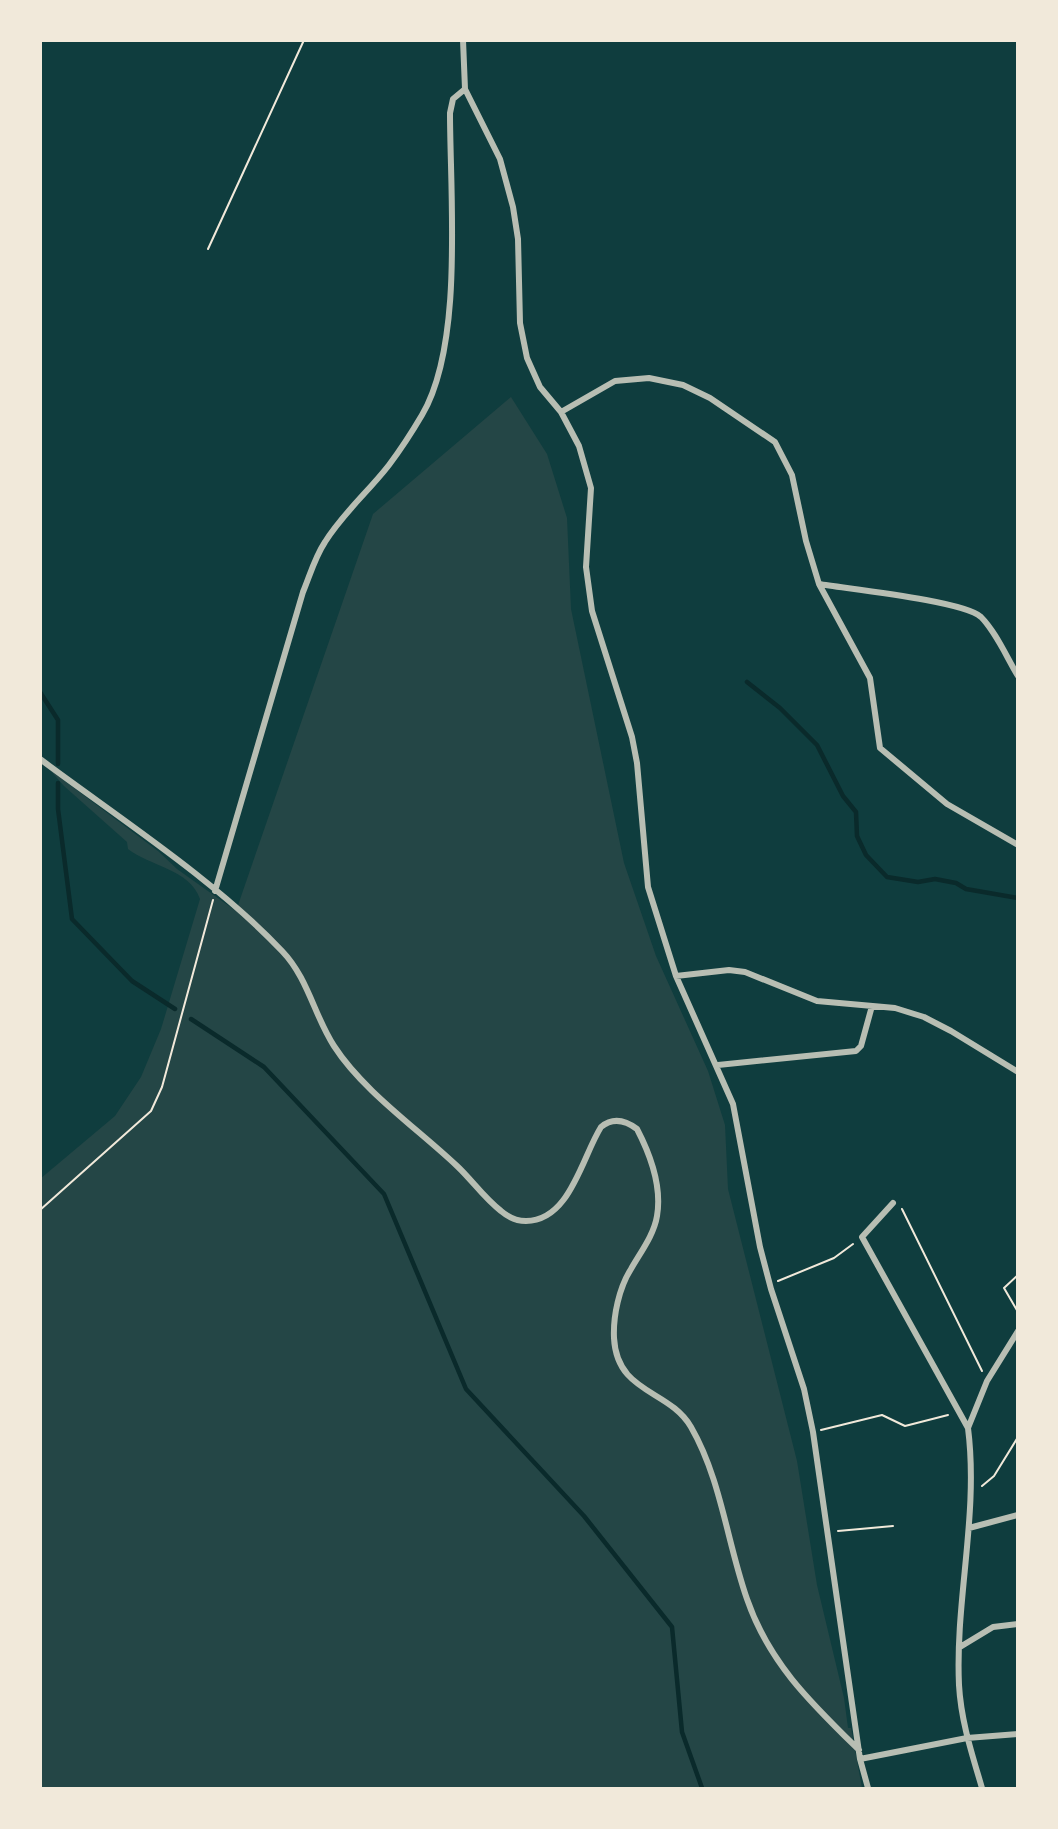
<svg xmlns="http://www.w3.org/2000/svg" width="1058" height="1829" viewBox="0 0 1058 1829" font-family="'Roboto Condensed',sans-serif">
	<rect width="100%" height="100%" fill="#0f3d3e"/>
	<!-- green -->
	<path fill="#244646" d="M511,397L547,454L567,518L571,609L624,863L656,956L708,1071L725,1125L728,1189L797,1461L817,1585L844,1698L848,1728H851L862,1788H41L40,1179L115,1116L141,1077L161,1029L200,899C190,869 149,866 128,849L127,842L64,786L50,770L158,851L177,869L236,911L373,514Z"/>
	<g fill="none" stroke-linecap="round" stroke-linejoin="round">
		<!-- stream -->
		<path stroke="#0a2a2b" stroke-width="4.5" d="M747,682L780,708L817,745L843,796L856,812L857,836L866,855L887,877L918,882L935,879L956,883L966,889L1018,898
			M40,692L58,720V764
			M58,783V809L72,919L132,981L175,1009
			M191,1019L264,1067L384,1194L466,1389L584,1516L672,1627L682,1732L702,1788"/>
		<!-- path -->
		<path stroke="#f1e9da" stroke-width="2" d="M208,249L304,40
			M902,1209L982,1371
			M40,1210L151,1111L162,1087L213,900
			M1018,1275L1004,1288L1018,1312
			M778,1281L834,1258L853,1244
			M821,1430L882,1415L905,1426L948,1415
			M982,1486L994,1476L1018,1437
			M838,1531L893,1526"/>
		<!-- minor -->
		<path stroke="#b8beb3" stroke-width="6" d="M463,40L465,89L500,159L513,207L518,239L520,323L527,358L540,387L561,412L579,446L591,488L586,567L592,611L632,737L637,763L648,887L676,976L733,1104L760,1247L771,1289L804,1389L813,1432L860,1759L868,1788
			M561,412L615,381L649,378L683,385L710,398L775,442L792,475L806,541L819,584L870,678L880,748L947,804L1018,845
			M819,584C849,589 964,601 981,617C996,632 1007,658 1018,676
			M40,759C119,818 215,880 282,951C308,978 314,1015 334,1046C363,1091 418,1129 457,1166C472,1180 484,1198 501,1211C508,1217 517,1221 526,1221C570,1221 582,1157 601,1127C613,1117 625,1120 637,1129C650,1154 662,1187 657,1216C654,1235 640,1253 631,1269C619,1288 613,1316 614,1338C617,1394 669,1389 691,1427C721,1479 727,1542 747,1599C769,1663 811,1703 859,1750
			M215,891L303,592C310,575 315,557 325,542C343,513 369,491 389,465C401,449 412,432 422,415C464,344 450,196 450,113L453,99L465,89
			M676,976L729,970L745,972L817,1001L895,1008L924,1017L951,1031L1018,1072
			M718,1065L856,1051L861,1046L872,1006
			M893,1203L862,1237L968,1428C979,1514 955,1600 959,1685C961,1721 972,1754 982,1788
			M968,1428L987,1381L1018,1331
			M969,1528L1018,1515
			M960,1647L993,1627L1018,1624
			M860,1759L967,1738L1018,1734"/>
	</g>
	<!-- border -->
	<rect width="1058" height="1829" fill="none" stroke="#f1e9da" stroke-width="84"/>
</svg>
